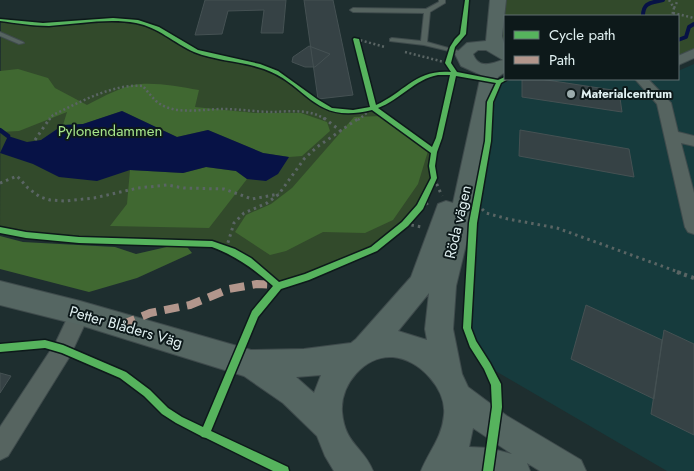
<svg xmlns="http://www.w3.org/2000/svg" width="694" height="471" viewBox="0 0 694 471" font-family="Jost,sans-serif">
	<rect width="100%" height="100%" fill="#1e2e2f"/>
	<!-- built -->
	<path fill="#163b3d" d="M694,64V471H667L487,366L473,344L467,328L473,223L494,90L499,82L506,79H678V71Z"/>
	<!-- green -->
	<path fill="#324a2b" d="M500,0H694V53L678,61V16H505V55L501,51Z
		M1,19C17,22 33,25 50,24C82,22 116,16 148,25C168,30 183,46 202,53C227,61 249,60 275,72C293,80 319,108 336,111C349,113 361,110 373,108L434,152L432,166L434,178L420,207L405,224L374,249L306,277L278,286C255,264 243,254 212,244C141,239 70,245 0,230Z"/>
	<!-- forest -->
	<path fill="#406831" d="M18,69L48,78L55,88L87,105C103,97 123,85 141,84C161,83 180,87 199,90L195,107L255,113H301L327,122L330,131L302,156L289,157L263,153L208,130L177,137L122,111L83,124L63,125L67,112L19,131L0,132V71Z
		M381,116L428,151L418,184L393,220L365,233L323,232L286,251L270,255L235,232L246,215L271,204L292,188L354,117Z
		M206,167L236,171L247,179L209,228L110,226L127,204L130,170L183,173Z
		M0,236L23,242L115,247L136,254L184,243L192,253L137,278L89,292L0,269Z"/>
	<!-- water -->
	<path fill="#071246" d="M122,111L177,137L208,130L263,153L289,157L278,174L266,181L247,179L236,171L206,167L183,173L130,170L97,181L59,177L33,164L0,153L8,136L27,142L41,140L63,125L83,124Z"/>
	<g fill="none" stroke-linecap="round" stroke-linejoin="round">
		<!-- stream-far1 -->
		<path stroke="#071246" stroke-width="4" d="M643,16C643,2 651,3 663,0
			M678,40L686,37L689,27L694,24"/>
		<!-- stream -->
		<path stroke="#071246" stroke-width="4.5" d="M0,130L8,136"/>
	</g>
	<!-- building -->
	<path fill="#364245" stroke="#455153" d="M205,0H286L283,33H261L264,10L228,11L222,34L195,35Z
		M304,0H333L353,95L318,99Z
		M309,46L330,54L315,67H305L292,62L293,57Z
		M522,79H540L619,91L622,112L522,97Z
		M520,130L629,149L634,177L519,156Z
		M586,305L662,340L654,399L571,359Z
		M664,330L694,344V435L651,414Z
		M0,373L11,376L0,393Z"/>
	<g fill="none" stroke-linecap="round" stroke-linejoin="round">
		<defs>
			<path id="lane" d="M439,0H445V3L430,12L427,42L466,53V55L424,45L390,41V39L392,38L421,41L424,13L353,12L350,10L353,8L426,9L439,2Z
				M0,32L23,42L24,43L19,44L0,36Z"/>
			<path id="street" d="M694,49V58L678,65V56Z
				M635,79H648L671,103L678,132L694,136V146L681,143L694,193V234L688,232L685,227L657,104Z
				M80,304L87,306L90,313L70,356L8,456L0,460V427L56,342L73,306Z"/>
			<path id="secondary" d="M490,0H506L502,36L505,47V72L498,77L475,207L456,286L453,329L462,374L468,387L507,416L581,460L586,471H540L527,463L530,471H421C429,451 442,438 444,415C447,389 419,359 393,357C365,355 340,384 342,412C345,445 363,446 373,471H334L325,456L317,436L283,403L244,376L80,325L0,305V281L80,301L251,350L304,349L351,343L356,339L411,277L438,204L446,201L453,203L481,75L461,66L455,54L467,43L486,41ZM478,50H486L503,60C492,63 479,70 473,54ZM429,293L425,329L427,340L398,331ZM321,375L314,393L296,377ZM473,428L512,454L489,448L469,447Z"/>
		</defs>
		<!-- lane casing -->
		<use href="#lane" stroke="#3f4b4c" stroke-width="2"/>
		<!-- street casing -->
		<use href="#street" stroke="#3f4b4c" stroke-width="2"/>
		<!-- secondary casing -->
		<use href="#secondary" stroke="#3f4b4c" stroke-width="2"/>
		<!-- path-far2 -->
		<path stroke="#5a6564" stroke-width="2.5" stroke-dasharray="2 2.5" stroke-linecap="butt" d="M669,0L674,8L672,16
			M674,8L678,0
			M673,13L694,18
			M356,39L385,47
			M405,52L448,63
			M49,120L53,115C78,103 114,83 143,86C147,91 151,96 156,101C173,116 203,109 223,109C240,109 257,112 273,112C290,111 312,109 326,120
			M358,120L373,108"/>
		<!-- path-far1 -->
		<path stroke="#5a6564" stroke-width="3" stroke-dasharray="2.5 4" stroke-linecap="butt" d="M324,118L342,132
			M35,140L50,118
			M434,178L442,196
			M0,183L17,176L28,188L40,197L50,200L65,201L94,198L138,188L167,185L184,188L224,189L252,199L279,194
			M420,207L430,202
			M482,209L486,213L508,219L557,228L681,273
			M405,224L422,227
			M226,249L234,223L244,213L267,203L279,194L304,159L317,147L359,118"/>
		<!-- path -->
		<path stroke="#5a6564" stroke-width="4" stroke-dasharray="3 4.5" stroke-linecap="butt" d="M677,272L694,278"/>
		<!-- lane -->
		<use href="#lane" fill="#566460" fill-rule="evenodd"/>
		<!-- street -->
		<use href="#street" fill="#566460" fill-rule="evenodd"/>
		<!-- secondary -->
		<use href="#secondary" fill="#556662" fill-rule="evenodd"/>
		<!-- quiet -->
		<path stroke="#b2968c" stroke-width="8" stroke-dasharray="15 8" stroke-linecap="butt" d="M121,325L150,313L190,305L229,289L257,284L275,285"/>
		<defs>
			<path id="cycleway" d="M465,0H469L466,34L455,47L451,63L457,72L498,80L505,77V79H508L501,83L493,102L491,141L477,223L471,328L476,341L490,363L501,384L502,407L493,471H483L492,407L491,385L484,369L470,347L463,328L469,223L485,141L487,102L496,83L456,76L442,138L437,152L435,166L437,178L423,209L408,226L377,251L309,280L281,289L258,317L211,431L288,467L289,471H273L206,438L202,437L201,436L176,423L162,414L144,396L120,378L62,353L45,348L0,352V344L45,340L63,345L126,372L150,390L168,408L182,417L203,427L252,311L273,286C254,269 236,256 212,247L79,243L26,238L0,233V227L26,232L79,237L212,241L235,249L251,258L279,282L305,274L371,247L402,222L417,205L431,178L429,166L431,153L372,110C313,125 309,85 264,69C241,61 216,61 194,52C174,43 158,27 136,23C108,18 78,24 49,26C33,26 16,23 0,21V19L43,23L113,18L138,20L159,27L198,50L260,64L278,71L317,99L332,108L353,110L370,107L353,39L354,38L359,39L376,105C405,92 416,69 451,72L445,63L450,47L455,39L460,34ZM438,75H450L436,138L432,147L378,108C400,100 415,79 438,75Z"/>
		</defs>
		<!-- cycleway casing -->
		<use href="#cycleway" stroke="#0d191a" stroke-width="3"/>
		<!-- cycleway -->
		<use href="#cycleway" fill="#56b35d" fill-rule="evenodd"/>
	</g>
	<!-- markers -->
	<circle fill="#9cacad" stroke="#0d191a" stroke-width="2" cx="571" cy="94" r="5"/>
	<g text-anchor="middle" dominant-baseline="central" stroke-width="4" stroke-linejoin="round" paint-order="stroke">
		<!-- far-poi labels -->
		<g font-size="12" font-weight="bold" fill="#e0f0f1" stroke="#0d191a" text-anchor="start">
			<text x="581" y="94">Materialcentrum</text>
		</g>
		<!-- park labels -->
		<g font-size="15" fill="#a6e58a" stroke="#0d191a">
			<text x="110" y="131">Pylonendammen</text>
		</g>
		<!-- street labels -->
		<g font-size="15" fill="#e0f0f1" stroke="#0d191a">
			<text transform="translate(458 222) rotate(-77)">Röda vägen</text>
			<text transform="translate(126 327) rotate(16)">Petter Blåders Väg</text>
		</g>
	</g>
	<!-- legend -->
	<rect x="504" y="15" width="175" height="65" fill="#0d191a" stroke="#616f70"/>
	<rect x="514" y="31" width="25" height="8" fill="#56b35d" stroke="#616f70"/>
	<text x="549" y="40" font-size="15" fill="#e0f0f1">Cycle path</text>
	<rect x="514" y="56" width="25" height="8" fill="#b2968c" stroke="#616f70"/>
	<text x="549" y="65" font-size="15" fill="#e0f0f1">Path</text>
</svg>
